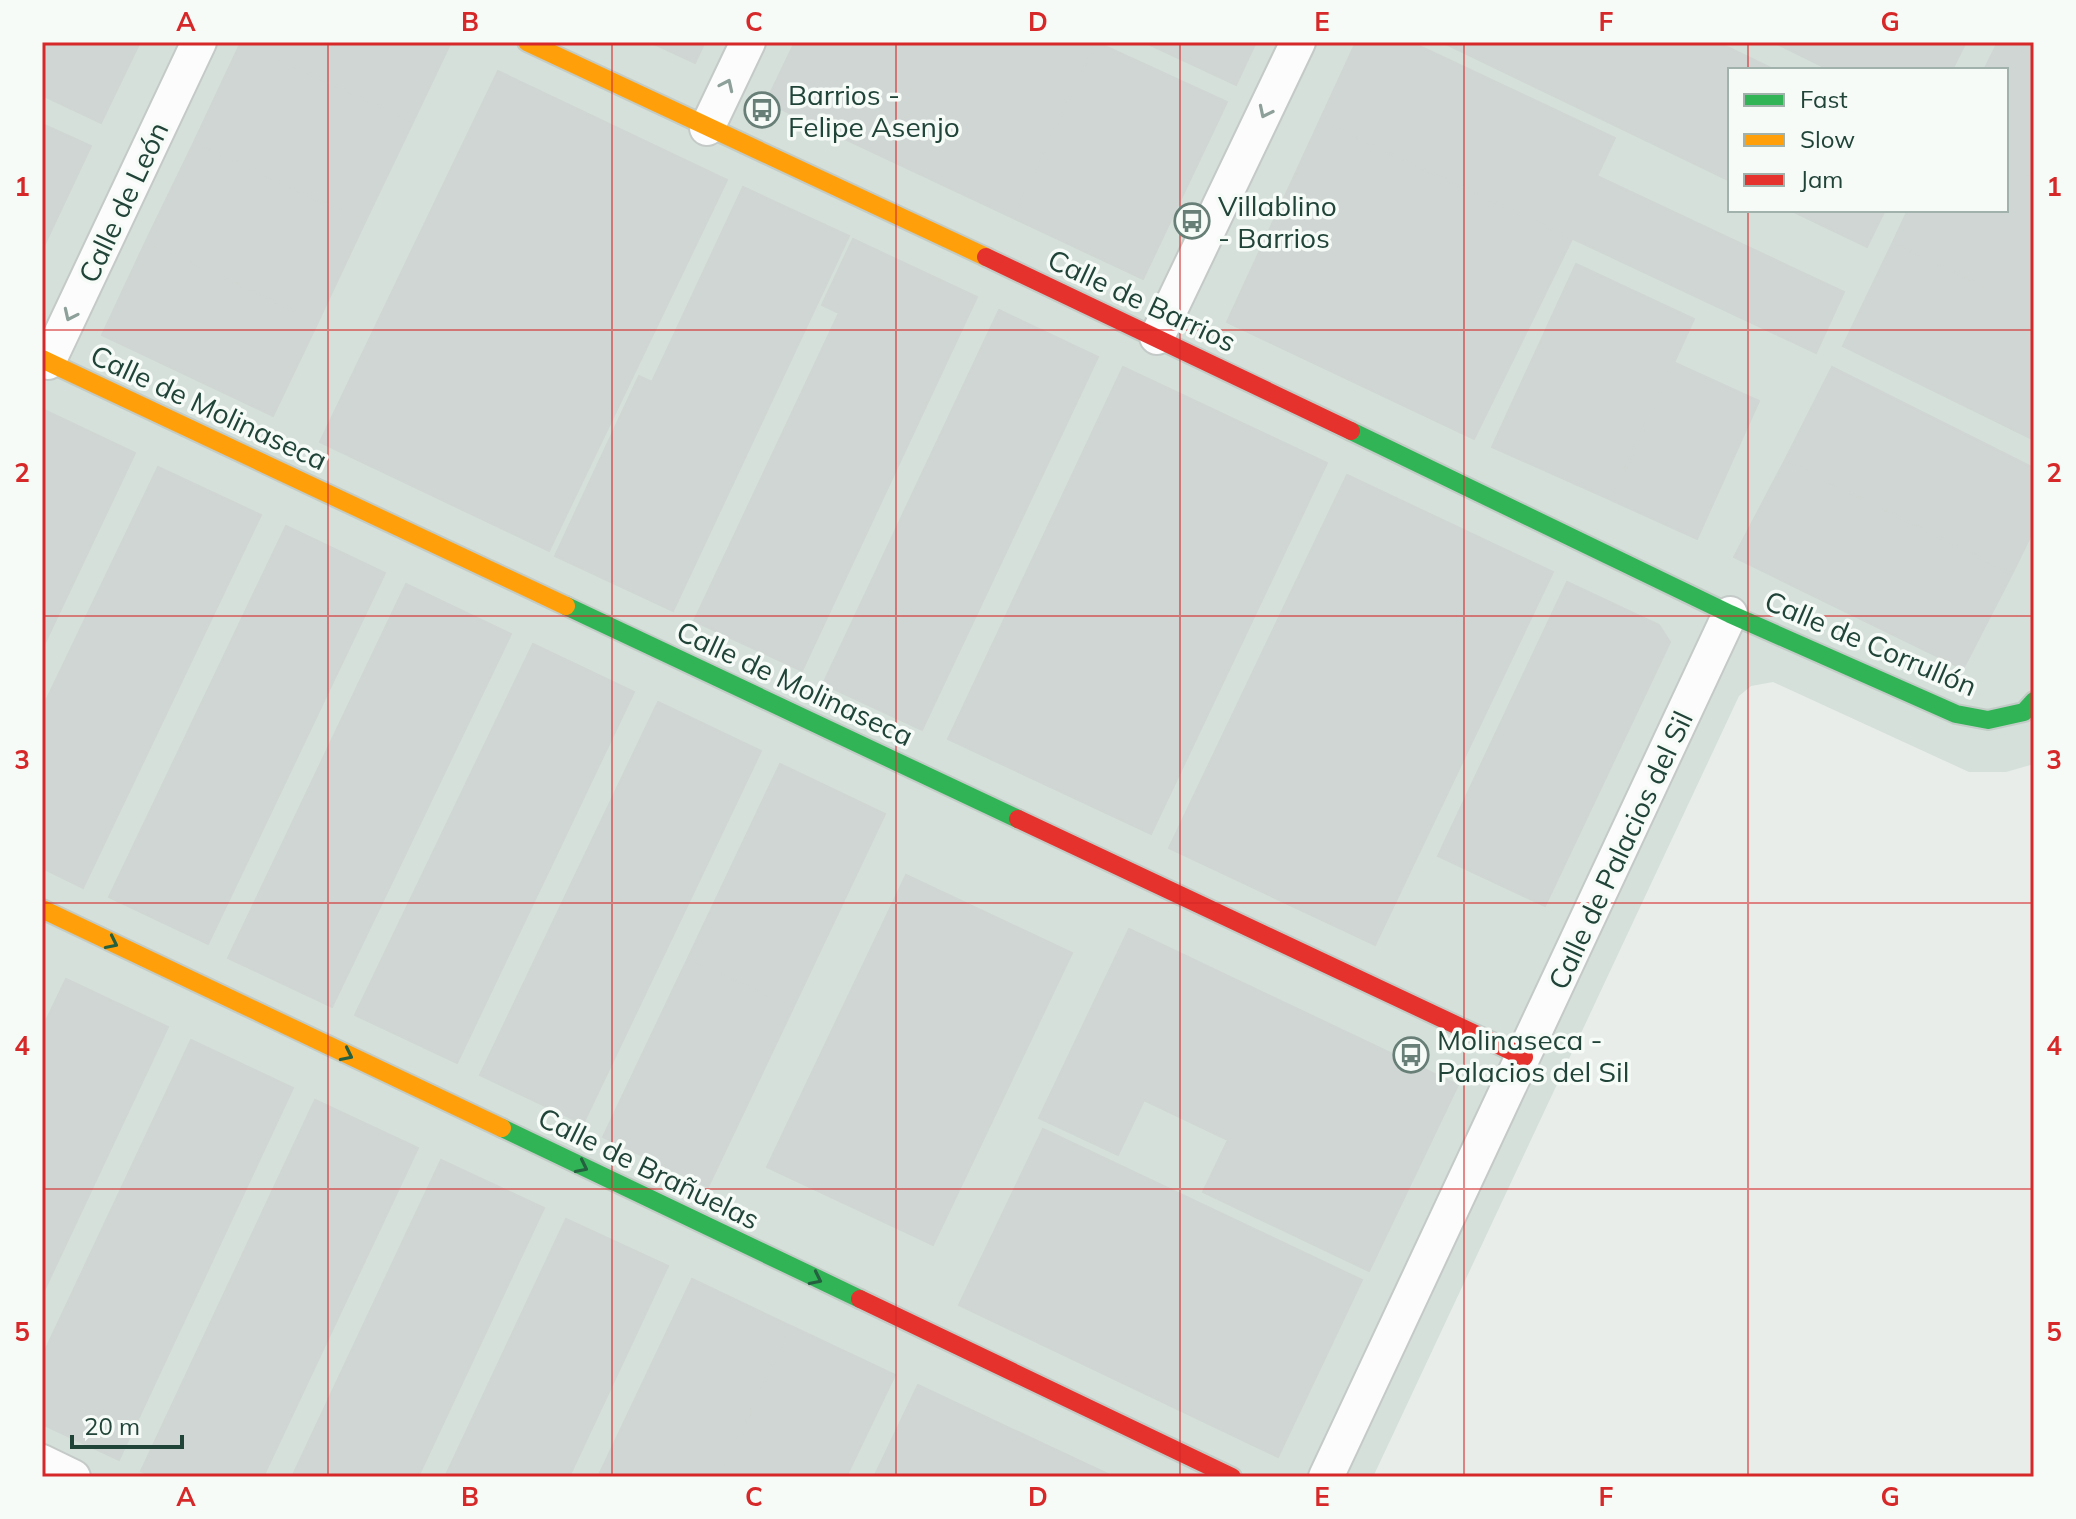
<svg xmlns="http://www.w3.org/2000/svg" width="2076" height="1519" viewBox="0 0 2076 1519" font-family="Mulish,sans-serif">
	<rect width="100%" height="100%" fill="#e8edea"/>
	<!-- built -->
	<path fill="#d5e0da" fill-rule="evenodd" d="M42,42H2034V764L2006,772H1969L1773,682L1751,686L1739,696L1373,1477H42ZM1730,70H2006V210H1730Z"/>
	<!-- building -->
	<path fill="#cfd6d3" stroke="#d0d6d3" stroke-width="2" d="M42,42H140L101,123L42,95Z
		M241,42L413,122L365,222L194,142Z
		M243,42H451L413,122Z
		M650,42H705L695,63Z
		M795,42H1096L1013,218L766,102Z
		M1096,42L1227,102L1143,279L1013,218Z
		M1144,42H1256L1236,85Z
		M1356,42H1411L1615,138L1597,176L1844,292L1816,353L1320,120Z
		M1442,42H1717L1775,70H1730V181Z
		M1773,42H1966L1952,70H1830Z
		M1998,42H2005L2034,56V177L2006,164V70H1984Z
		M2005,42H2034V56Z
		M498,71L727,180L549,551L320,442Z
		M1320,120L1572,239L1474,439L1227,322Z
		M42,124L91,146L42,250Z
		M194,142L365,222L318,322L146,241Z
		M2006,164L2034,177V311L1893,242L1908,210H2006Z
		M743,187L849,236L673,611L555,556L639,376L652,382Z
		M1790,210H1885L1867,247Z
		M853,239L977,297L802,671L694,621L839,313L822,305Z
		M146,241L318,322L273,416L102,335Z
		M1893,242L2034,311V440L1843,346Z
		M1576,264L1694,319L1611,500L1492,447Z
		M999,310L1098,357L922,730L823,684Z
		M1673,362L1759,401L1697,539L1611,500Z
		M1123,367L1327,463L1151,834L948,739Z
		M1832,367L2034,468V529L2012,574L1785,460Z
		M42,409L135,453L42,649Z
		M1785,460L2012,574L1963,669L1734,557Z
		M158,467L261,515L83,888L42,868V709Z
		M1347,475L1553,572L1375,945L1169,848Z
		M286,526L385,573L208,944L109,897Z
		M1567,582L1659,625L1670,642L1545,906L1438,856Z
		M406,584L511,634L332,1007L228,958Z
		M533,644L634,692L457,1063L355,1015Z
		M658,702L761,751L583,1124L480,1075Z
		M780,764L885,814L793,1008L688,958Z
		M906,875L1072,953L933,1245L767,1167Z
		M1129,929L1458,1085L1369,1271L1203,1192L1228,1140L1144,1100L1118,1155L1039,1118Z
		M688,958L793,1008L708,1187L603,1137Z
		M66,979L168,1027L42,1295V1029Z
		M191,1040L293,1088L119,1460L42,1424V1357Z
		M315,1100L418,1148L263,1477H153L141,1471Z
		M1043,1129L1362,1280L1278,1457L959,1305Z
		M441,1160L544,1208L418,1477H292Z
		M566,1219L668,1266L569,1477H445Z
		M692,1279L791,1326L720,1477H598Z
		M791,1326L895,1375L846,1477H720Z
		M918,1385L1018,1432L997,1477H874Z
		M1018,1432L1114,1477H997Z"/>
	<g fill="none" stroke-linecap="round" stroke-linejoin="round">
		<defs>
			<path id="street" d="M707,128L748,42
				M1157,337L1298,42
				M48,362L199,42
				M42,1462L73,1477
				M1326,1477L1730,614"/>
			<path id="fast" d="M1351,431L1730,614L1956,714L1988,720L2024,712L2034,701
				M566,606L1018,819
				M502,1128L860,1299"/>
			<path id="slow" d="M527,42L986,257
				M42,359L566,606
				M42,909L502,1128"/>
			<path id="jam" d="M986,257L1351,431
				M1018,819L1524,1057
				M860,1299L1232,1477"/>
		</defs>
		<!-- street casing -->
		<use href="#street" stroke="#c4cac7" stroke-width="38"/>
		<!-- fast casing -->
		<use href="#fast" stroke="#c3cbc7" stroke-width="22"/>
		<!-- slow casing -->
		<use href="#slow" stroke="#c3cbc7" stroke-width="22"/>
		<!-- jam casing -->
		<use href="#jam" stroke="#c3cbc7" stroke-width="22"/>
		<!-- street -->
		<use href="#street" stroke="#fcfcfc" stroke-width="34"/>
		<!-- fast -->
		<use href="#fast" stroke="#30b455" stroke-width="18"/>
		<!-- slow -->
		<use href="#slow" stroke="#ff9f0a" stroke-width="18"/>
		<!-- jam -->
		<use href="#jam" stroke="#e5322d" stroke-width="18"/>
	</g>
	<!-- one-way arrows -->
	<defs><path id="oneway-chevron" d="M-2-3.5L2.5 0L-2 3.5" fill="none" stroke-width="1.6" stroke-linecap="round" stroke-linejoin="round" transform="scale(2)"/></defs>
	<g stroke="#8ea09a">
		<use href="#oneway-chevron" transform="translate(727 85) rotate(-65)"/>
		<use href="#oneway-chevron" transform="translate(1265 112) rotate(116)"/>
		<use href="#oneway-chevron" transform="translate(70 315) rotate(115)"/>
	</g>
	<g stroke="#256040">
		<use href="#oneway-chevron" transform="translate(112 943) rotate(26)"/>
		<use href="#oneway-chevron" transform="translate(347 1055) rotate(26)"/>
		<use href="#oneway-chevron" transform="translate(582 1167) rotate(26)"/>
		<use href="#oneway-chevron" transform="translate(816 1279) rotate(26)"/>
	</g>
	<!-- grid -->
	<path fill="none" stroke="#d62828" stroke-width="2" stroke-opacity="0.55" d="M328,42V1477M612,42V1477M896,42V1477M1180,42V1477M1464,42V1477M1748,42V70M1748,210V1477M42,330H2034M42,616H2034M42,903H2034M42,1189H2034"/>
	<!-- icons -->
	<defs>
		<symbol id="bus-ring" viewBox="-11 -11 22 22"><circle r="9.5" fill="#f6fbf8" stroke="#677f77" stroke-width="1.5"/><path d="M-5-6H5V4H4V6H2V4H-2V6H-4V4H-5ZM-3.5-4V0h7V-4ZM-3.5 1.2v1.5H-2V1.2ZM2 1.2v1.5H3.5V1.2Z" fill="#677f77"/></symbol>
	</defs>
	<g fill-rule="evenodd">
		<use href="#bus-ring" x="742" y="90" width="40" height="40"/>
		<use href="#bus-ring" x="1172" y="201" width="40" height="40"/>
		<use href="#bus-ring" x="1391" y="1035" width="40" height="40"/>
	</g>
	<g text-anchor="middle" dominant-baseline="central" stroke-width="7" stroke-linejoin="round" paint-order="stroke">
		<!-- poi labels -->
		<g font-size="28" fill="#214439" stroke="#f6fbf8" text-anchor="start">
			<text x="788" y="94">Barrios -<tspan x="788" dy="32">Felipe Asenjo</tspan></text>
			<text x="1218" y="205">Villablino<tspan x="1218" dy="32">- Barrios</tspan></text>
			<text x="1437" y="1039">Molinaseca -<tspan x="1437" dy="32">Palacios del Sil</tspan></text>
		</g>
		<!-- street labels -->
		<g font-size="28" fill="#214439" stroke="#f6fbf8">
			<text transform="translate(123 202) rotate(-65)">Calle de León</text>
			<text transform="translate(1142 300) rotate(25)">Calle de Barrios</text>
			<text transform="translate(209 407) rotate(25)">Calle de Molinaseca</text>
			<text transform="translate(1871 643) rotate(23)">Calle de Corrullón</text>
			<text transform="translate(795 683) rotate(25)">Calle de Molinaseca</text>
			<text transform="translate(1620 850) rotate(-65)">Calle de Palacios del Sil</text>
			<text transform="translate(649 1168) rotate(26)">Calle de Brañuelas</text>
		</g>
	</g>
	<!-- border -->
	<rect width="2076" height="1519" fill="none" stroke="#f6fbf8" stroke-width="88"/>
	<!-- legend -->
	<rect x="1728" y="68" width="280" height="144" fill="#f6fbf8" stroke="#a1b2ac" stroke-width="2"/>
	<rect x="1744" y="94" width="40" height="12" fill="#30b455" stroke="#a1b2ac" stroke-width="2"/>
	<text x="1800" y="108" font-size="24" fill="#214439">Fast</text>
	<rect x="1744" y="134" width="40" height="12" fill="#ff9f0a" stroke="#a1b2ac" stroke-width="2"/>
	<text x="1800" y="148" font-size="24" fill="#214439">Slow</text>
	<rect x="1744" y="174" width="40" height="12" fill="#e5322d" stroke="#a1b2ac" stroke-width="2"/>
	<text x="1800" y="188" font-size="24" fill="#214439">Jam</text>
	<!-- scale -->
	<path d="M72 1435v12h110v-12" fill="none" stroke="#214439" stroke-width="4"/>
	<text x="84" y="1435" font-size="24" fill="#214439" stroke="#f6fbf8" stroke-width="6" paint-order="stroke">20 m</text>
	<rect x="44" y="44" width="1988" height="1431" fill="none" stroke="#d62828" stroke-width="3"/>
	<g font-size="26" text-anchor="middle" font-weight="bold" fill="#d62828">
		<text x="186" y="31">A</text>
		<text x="470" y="31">B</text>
		<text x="754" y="31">C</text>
		<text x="1038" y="31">D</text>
		<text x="1322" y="31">E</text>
		<text x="1606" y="31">F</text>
		<text x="1890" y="31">G</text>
		<text x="22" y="196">1</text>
		<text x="2054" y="196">1</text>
		<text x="22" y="482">2</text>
		<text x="2054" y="482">2</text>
		<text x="22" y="769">3</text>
		<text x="2054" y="769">3</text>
		<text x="22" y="1055">4</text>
		<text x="2054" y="1055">4</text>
		<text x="22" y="1341">5</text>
		<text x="2054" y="1341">5</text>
		<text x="186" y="1506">A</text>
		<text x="470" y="1506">B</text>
		<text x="754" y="1506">C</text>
		<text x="1038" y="1506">D</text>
		<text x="1322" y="1506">E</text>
		<text x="1606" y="1506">F</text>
		<text x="1890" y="1506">G</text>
	</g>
</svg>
